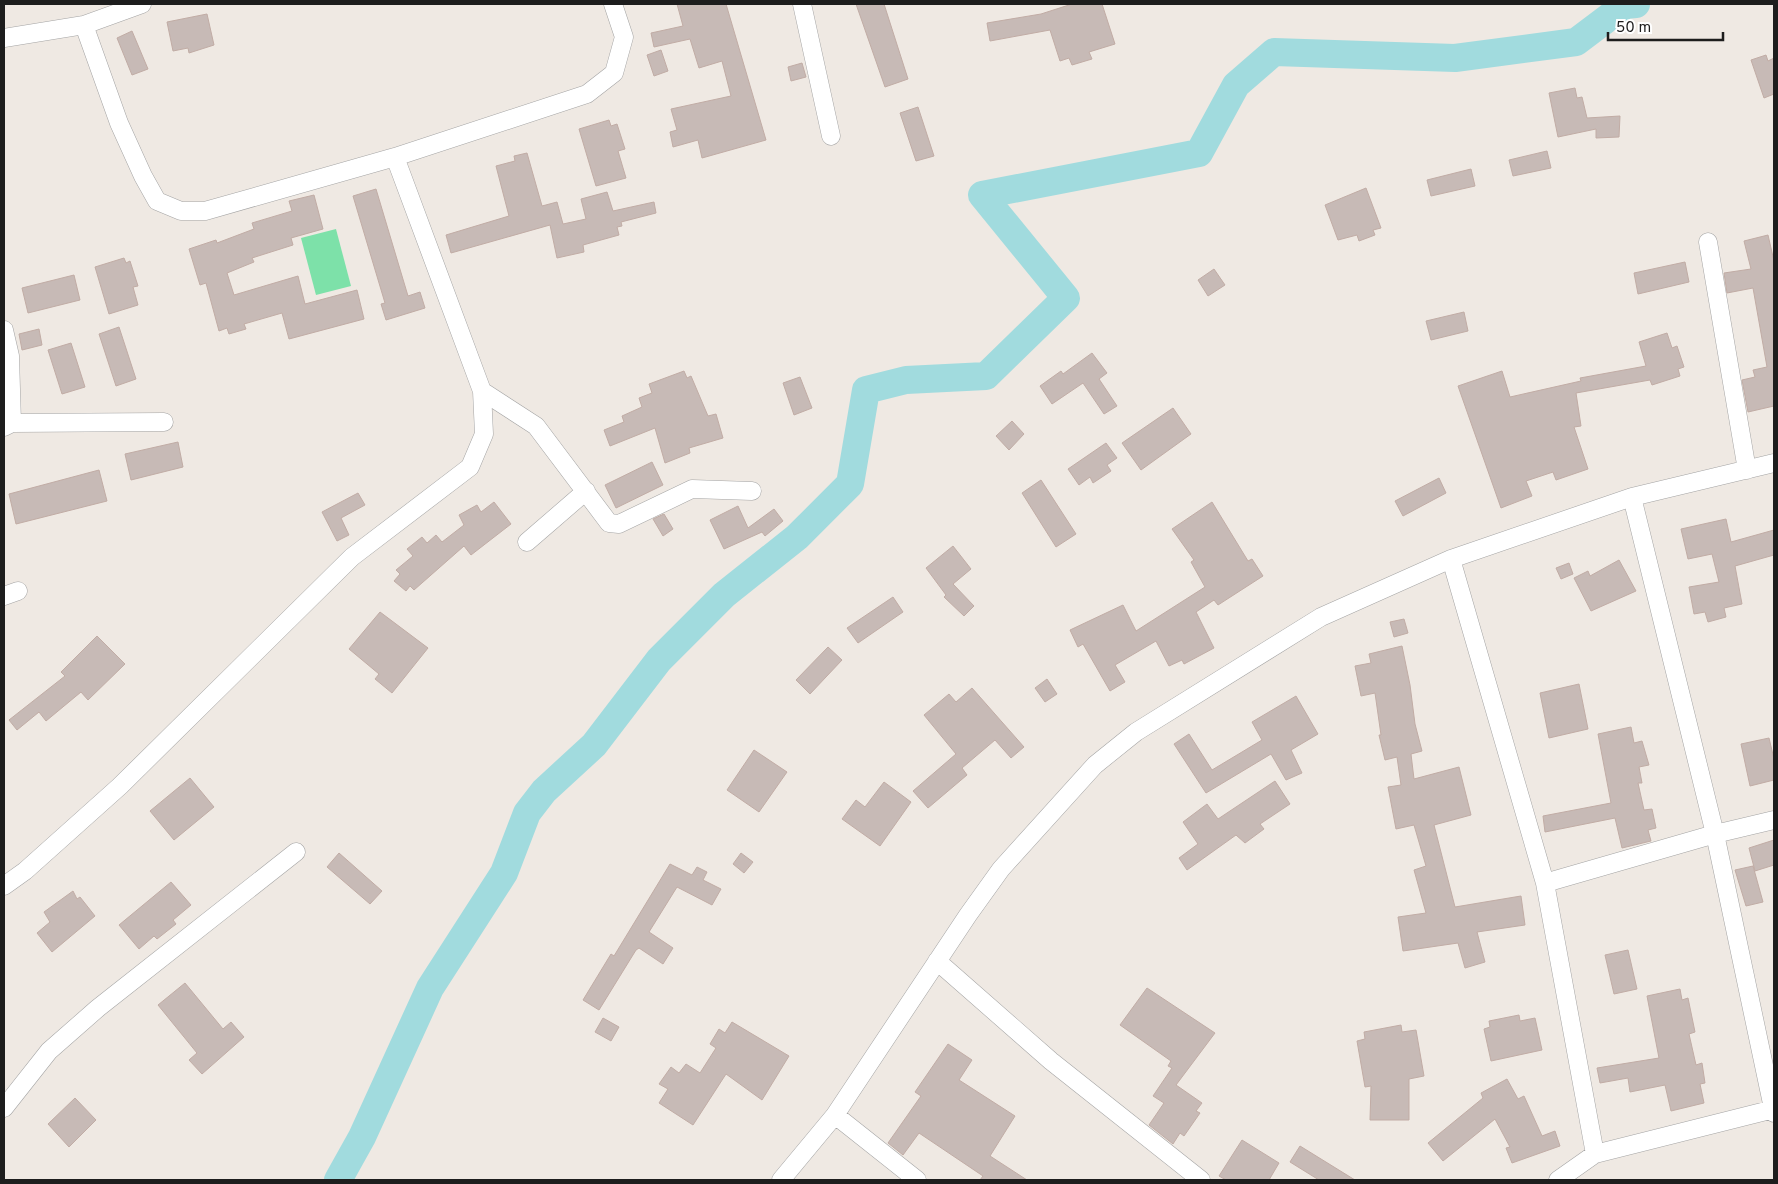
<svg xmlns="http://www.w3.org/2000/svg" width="1778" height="1184" viewBox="0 0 1778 1184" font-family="Overpass,sans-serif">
	<rect width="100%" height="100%" fill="#efe9e3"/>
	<!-- pitch -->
	<path fill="#7de1a9" d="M336,229L351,286L316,295L301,238Z"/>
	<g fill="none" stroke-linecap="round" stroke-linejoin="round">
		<!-- river -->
		<path stroke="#a1dbde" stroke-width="28" d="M338,1180L362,1137L430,988L504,873L527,813L544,791L594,745L659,660L724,595L797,537L850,484L866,390L906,380L986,376L1066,298L982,195L1199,153L1236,85L1274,52L1455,58L1576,42L1625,5L1636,4"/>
	</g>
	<!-- building -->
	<path fill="#c7bab6" stroke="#c1aca5" d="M677,4H726L766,140L702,158L698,140L673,147L670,132L677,130L671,109L731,96L722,61L699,68L690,39L654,47L651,33L683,26Z
		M856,4H884L908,79L885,87Z
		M1072,4H1102L1115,44L1089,52L1092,59L1072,65L1069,58L1060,61L1050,30L990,41L987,23L1041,14Z
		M207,14L214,45L189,53L188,48L173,51L167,22Z
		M132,31L148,69L132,75L117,38Z
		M661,50L668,71L654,76L647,55Z
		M1766,55L1768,61L1774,58V94L1764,98L1751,60Z
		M802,63L806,77L791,81L788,67Z
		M1575,88L1577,98L1582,97L1587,118L1620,116L1619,137L1596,138V129L1558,137L1549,93Z
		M918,107L934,156L916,161L900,113Z
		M609,120L611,126L617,124L625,149L618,151L626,178L596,186L579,129Z
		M1547,151L1551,168L1513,176L1509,160Z
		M527,153L542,206L557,202L563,224L586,219L581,199L607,192L613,211L654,202L656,213L621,222L622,226L617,227L619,235L583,245L584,252L557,258L550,225L451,253L446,235L509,216L496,166L515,161L514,156Z
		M1471,169L1475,186L1431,196L1427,180Z
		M1366,188L1381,228L1373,230L1375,235L1359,241L1357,235L1338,240L1325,205Z
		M376,189L408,296L420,292L425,308L386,320L381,304L385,303L353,196Z
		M314,195L323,229L291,238L293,245L252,258L254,262L227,273L234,295L298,276L305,304L357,290L364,319L289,339L282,313L244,324L246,329L229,334L227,328L219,331L206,283L200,285L189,249L216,240L217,243L254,229L252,223L292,211L289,201Z
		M1768,235L1774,261V406L1748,412L1742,380L1755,377L1753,370L1767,367L1753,288L1727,293L1724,273L1751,269L1744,241Z
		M124,258L126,263L130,261L138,286L133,287L138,305L109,314L95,267Z
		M1685,262L1689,282L1638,294L1634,273Z
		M1214,269L1225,285L1208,296L1198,280Z
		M74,275L80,300L28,313L22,288Z
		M1464,312L1468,331L1431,340L1426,321Z
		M119,327L136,379L116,386L99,334Z
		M39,329L42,345L22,350L19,334Z
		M1667,333L1672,348L1677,346L1684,367L1678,369L1680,376L1652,385L1650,380L1576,393L1581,426L1574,427L1588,469L1556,480L1553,472L1526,481L1532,496L1501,508L1458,386L1502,371L1510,397L1581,381L1580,378L1646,366L1639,342Z
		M71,343L85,387L62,394L48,350Z
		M1092,353L1107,373L1099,379L1117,406L1104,414L1083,383L1052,404L1040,386L1061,371L1063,374Z
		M684,371L687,378L691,376L708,416L716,414L723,438L689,448L690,453L665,463L655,428L610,446L604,430L624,422L622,416L642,407L639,398L652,393L649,384Z
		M800,377L812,408L794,415L783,383Z
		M1173,408L1191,434L1141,470L1122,443Z
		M1012,421L1024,434L1009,450L996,436Z
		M178,442L183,467L131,480L125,454Z
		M1106,443L1117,458L1107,465L1111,471L1093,483L1090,477L1079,485L1068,469Z
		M652,462L663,485L616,508L605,485Z
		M99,470L107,501L16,524L9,494Z
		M1439,478L1446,493L1403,516L1395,501Z
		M1041,480L1076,534L1056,547L1022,493Z
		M358,493L365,505L341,518L349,535L337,541L322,512Z
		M494,502L511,524L471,555L464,546L414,590L410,586L406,591L394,581L400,574L396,570L413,556L407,549L422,537L427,543L436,535L442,542L464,525L459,515L477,505L481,512Z
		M1212,502L1248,561L1252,559L1263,576L1218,605L1214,600L1196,612L1214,648L1184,664L1182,660L1169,666L1156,641L1115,665L1125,682L1110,691L1083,644L1078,647L1070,630L1123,605L1136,631L1205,587L1191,562L1194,560L1172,529Z
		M738,506L748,528L774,509L783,521L765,536L762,532L724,549L710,520Z
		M664,514L673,529L663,536L653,519Z
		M1726,519L1731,542L1774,530V555L1735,566L1742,604L1724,608L1726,617L1708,622L1705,612L1694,614L1689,587L1719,582L1712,554L1688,559L1681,529Z
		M953,546L971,569L953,584L974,606L964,616L944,597L946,595L926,568Z
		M1619,560L1636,591L1591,611L1574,578L1588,571L1590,576Z
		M1569,563L1573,574L1561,579L1556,568Z
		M893,597L903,612L858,643L847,628Z
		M380,612L428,648L392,693L375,679L379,674L349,649Z
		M1404,619L1408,633L1394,637L1390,622Z
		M97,636L125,664L88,700L81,692L46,721L39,712L17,730L9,720L65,676L61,672Z
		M1402,646L1410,685L1415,724L1422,751L1411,754L1414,779L1459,767L1471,815L1434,825L1455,907L1521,896L1525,925L1477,932L1485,962L1465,968L1458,943L1403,951L1398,917L1426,913L1414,870L1426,866L1414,825L1396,829L1388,787L1401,785L1397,757L1385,760L1379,735H1381L1375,693L1361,696L1355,666L1371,663L1369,654Z
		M828,647L842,660L810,694L796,680Z
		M1047,679L1057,694L1045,702L1035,688Z
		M1579,684L1588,729L1549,738L1540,693Z
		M972,688L1024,747L1011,758L995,740L962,768L967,775L928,808L913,791L956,754L924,715L949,694L956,702Z
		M1296,696L1318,734L1291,750L1302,773L1286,780L1271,754L1206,793L1174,744L1189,734L1212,770L1262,740L1252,722Z
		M1631,727L1634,743L1642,741L1649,765L1639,767L1642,783H1638L1644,810L1652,809L1656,828L1648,830L1651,841L1622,848L1615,818L1545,832L1543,816L1611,803L1598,734Z
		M1769,738L1774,759V780L1750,786L1741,744Z
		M754,750L787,772L759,812L727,790Z
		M190,778L214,807L174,840L150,811Z
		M1275,781L1290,804L1260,824L1264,829L1245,843L1236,835L1187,870L1179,858L1198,844L1183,822L1207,804L1218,819Z
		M884,782L911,802L880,846L842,819L856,800L865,807Z
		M1774,840V865L1755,871L1749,848Z
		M339,853L382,891L370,904L327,867Z
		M741,853L753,862L744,873L733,864Z
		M670,864L692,875L697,867L707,872L703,880L721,889L712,905L677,887L649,932L673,948L663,964L639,948L636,950L599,1010L583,1000L611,954L614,956Z
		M1753,866L1763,902L1746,906L1735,870Z
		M171,882L191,905L173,920L176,924L157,939L154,936L139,949L119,925Z
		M73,891L77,899L80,897L95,916L52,952L37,933L50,922L44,912Z
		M1628,950L1637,989L1614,994L1605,955Z
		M185,983L223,1029L231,1022L244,1037L202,1074L189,1060L197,1053L158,1005Z
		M1147,988L1215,1033L1176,1085L1202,1103L1196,1111L1200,1113L1184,1136L1180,1133L1173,1144L1149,1125L1164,1103L1153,1096L1172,1068L1168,1066L1171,1061L1120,1025Z
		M1680,989L1682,1000L1688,998L1695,1032L1689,1034L1696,1065L1702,1063L1705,1083L1700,1084L1704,1103L1671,1111L1665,1085L1630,1092L1628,1078L1600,1083L1597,1068L1659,1058L1647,996Z
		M1519,1015L1520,1021L1535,1018L1542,1050L1491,1061L1484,1029L1490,1027L1489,1021Z
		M603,1018L619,1027L611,1041L595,1032Z
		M732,1022L789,1056L762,1100L726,1074L693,1125L659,1103L668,1089L659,1084L671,1067L679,1073L686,1064L700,1073L716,1048L710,1044L719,1029L725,1033Z
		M1401,1025L1402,1032L1416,1030L1424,1076L1409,1079V1120H1370L1371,1086L1365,1087L1357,1041L1365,1039L1364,1032Z
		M948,1044L972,1060L959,1080L1015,1116L990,1156L1027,1180H980L983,1176L919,1133L903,1155L888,1143L921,1096L915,1092Z
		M1507,1079L1518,1099L1524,1096L1542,1136L1555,1131L1560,1146L1512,1163L1506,1148L1510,1147L1495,1119L1443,1161L1428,1143L1483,1098L1481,1093Z
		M75,1098L96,1120L69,1147L48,1124Z
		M1242,1140L1279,1163L1269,1180H1226L1219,1176Z
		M1300,1146L1355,1180H1319L1290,1162Z"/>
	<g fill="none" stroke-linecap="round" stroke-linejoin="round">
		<defs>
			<path id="minor" d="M802,4L831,136
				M84,25L119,123L143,176L157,201L181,211H205L395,157L587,94L614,73L624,37L613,4
				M4,38L84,25L142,4
				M1708,242L1747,470
				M4,330L10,356L12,423
				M482,391L536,426L609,523L619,524L692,489L752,491
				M4,427L12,423L164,422
				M527,542L586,491
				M1451,559L1545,883L1595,1154
				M4,596L18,591
				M1774,820L1715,834L1774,1113
				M1545,883L1715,834L1632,497L1774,463
				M4,886L25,871L120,786L352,557L470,467L484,434L482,391L395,157
				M937,961L1051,1061L1201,1180
				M4,1108L49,1051L98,1008L296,852
				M835,1115L917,1180
				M781,1180L835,1115L968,915L1001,869L1095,765L1136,732L1321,617L1451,559L1632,497
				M1558,1180L1595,1154L1774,1109"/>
		</defs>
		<!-- minor casing -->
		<use href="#minor" stroke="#a4a4a4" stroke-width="19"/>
		<!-- minor -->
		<use href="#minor" stroke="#fff" stroke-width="18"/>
	</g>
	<!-- border -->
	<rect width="1778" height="1184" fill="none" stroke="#1d1d1d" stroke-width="10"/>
	<!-- scale -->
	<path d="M1608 32v8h115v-8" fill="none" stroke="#1d1d1d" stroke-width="2.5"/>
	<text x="1616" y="32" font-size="15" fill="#1d1d1d" stroke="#ffffff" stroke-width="4" paint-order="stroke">50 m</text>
</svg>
